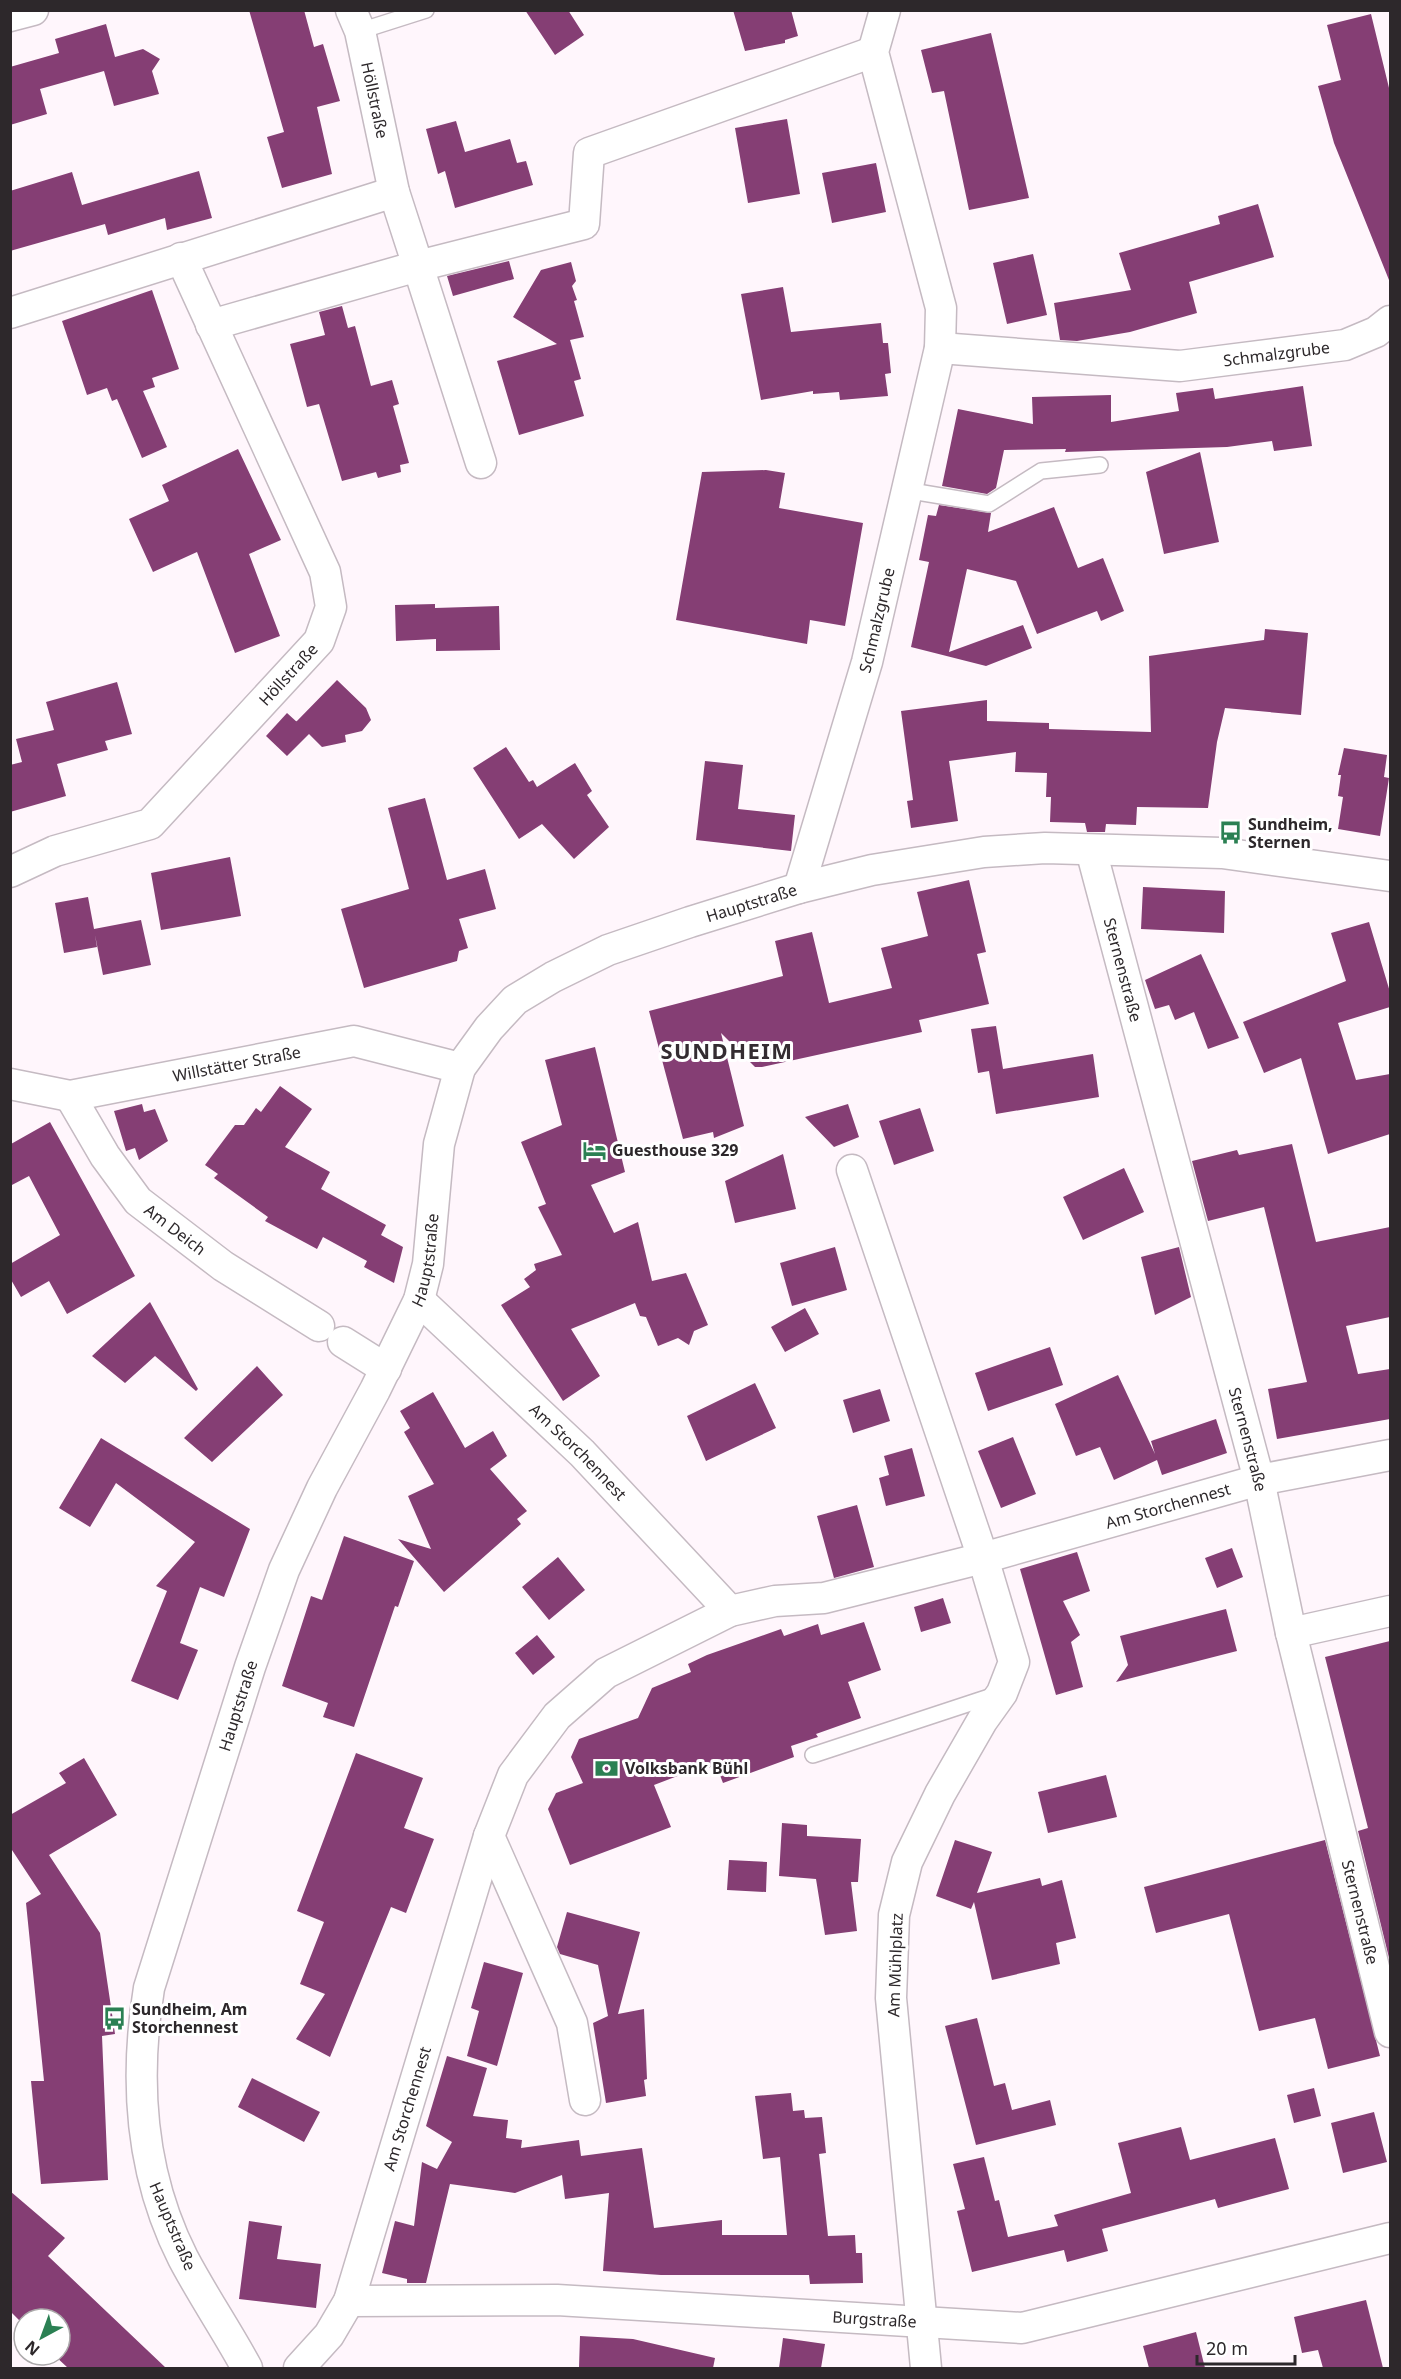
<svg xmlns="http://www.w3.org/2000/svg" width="1401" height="2379" viewBox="0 0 1401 2379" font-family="'Noto Sans',sans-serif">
	<rect width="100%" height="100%" fill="#fff6fc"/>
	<!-- building -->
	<path fill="#853e74" d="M249,10H304L314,47L323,44L340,101L317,107L332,174L282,188L267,137L284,132Z
		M525,10H568L584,35L555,55Z
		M733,10H791L798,36L785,40V43L745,51Z
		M1371,14L1390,92L1389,280L1334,143L1318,86L1341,80L1327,25Z
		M106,24L115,57L143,49L160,59L152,71L159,94L114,106L104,71L40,89L47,114L10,125V67L59,53L55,39Z
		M991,33L1029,198L969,210L944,91L932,93L921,50Z
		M787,119L800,194L748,203L735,128Z
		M456,121L465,152L510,139L517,163L526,161L533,185L455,208L445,171L438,174L426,129Z
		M876,163L886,212L832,223L822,173Z
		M199,171L212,218L167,230L165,218L108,235L105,224L10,251V191L72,172L82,205Z
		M1258,204L1274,257L1189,282L1197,313L1130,332L1077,341L1060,340L1054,303L1131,290L1119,253L1220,224L1218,216Z
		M1033,254L1047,315L1007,324L993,263Z
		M509,261L514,279L453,296L447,276Z
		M571,262L576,281L572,286L577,300L574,301L584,337L570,340L581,379L574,381L584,416L519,435L497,361L557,344L513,317L541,270Z
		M783,287L791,332L881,323L883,343H888L891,373L885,374L888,396L840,400L839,392L813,394V391L761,400L741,294Z
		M152,290L179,369L152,378L155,387L143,391L167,447L142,458L117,399L112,401L107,388L87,395L62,321Z
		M342,306L348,328L355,326L371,386L392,380L399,404L393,406L409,463L400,465L401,472L378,478L376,472L342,481L319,404L307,407L290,344L325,335L319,312Z
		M1303,386L1312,446L1274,451L1272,441L1227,447L1065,452L1066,449L1004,450L996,488L987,494L942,486L958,409L1033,424L1032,397L1111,395V422L1179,411L1176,393L1213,388L1215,399Z
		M238,449L281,540L249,554L280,636L235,653L197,552L153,572L129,519L169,501L162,485Z
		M1200,452L1219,542L1164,554L1146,472Z
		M766,470L785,473L779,508L863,523L845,626L810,620L807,644L676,620L702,472Z
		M939,505L991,513L988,532L1054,507L1078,568L1103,558L1124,611L1101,621L1097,611L1037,634L1016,581L967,569L949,652L1023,625L1032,648L986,666L911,647L929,562L919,560L928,515L936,516Z
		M435,604V608L499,606L500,650L436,651V639L396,641L395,605Z
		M1265,629L1308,633L1301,715L1225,708L1217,742L1208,808L1137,807L1136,825L1106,824L1105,832H1087L1085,823L1050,822L1051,797H1046L1047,773L1015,772L1016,752L949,761L958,821L911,828L907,801L913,800L901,711L987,700V721L1049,723V729L1151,732L1149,656L1264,640Z
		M337,680L366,708L371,720L362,731L345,735L346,742L322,747L309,734L287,756L266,736L287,713L298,723L296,722Z
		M117,682L132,734L105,741L108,750L57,764L66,796L10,812V765L22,762L16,739L54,730L46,702Z
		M506,747L529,782L533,780L537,787L575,763L592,791L587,795L609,827L574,859L542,824L519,839L473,768Z
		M1344,748L1387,755L1384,777L1389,778L1380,836L1338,829L1343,797L1338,796L1341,775H1338Z
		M705,761L743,765L738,809L795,815L791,851L696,840Z
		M425,798L447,880L485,869L496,909L459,919L468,948L459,951L457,961L364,988L341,909L409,889L388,808Z
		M230,857L241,916L161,930L151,873Z
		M969,880L986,952L977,954L989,1004L919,1020L922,1032L762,1067H755L721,1033L744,1126L714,1138L713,1132L683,1139L649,1011L783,976L775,941L812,932L829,1003L892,988L881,948L928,936L917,892Z
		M1143,887L1225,891L1224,933L1141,929Z
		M88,897L94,929L141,920L151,965L103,975L95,935L97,947L64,953L55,903Z
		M1369,922L1390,992V1007L1338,1023L1356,1080L1390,1074V1134L1328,1154L1301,1058L1264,1073L1243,1022L1346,981L1331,933Z
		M1201,954L1239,1038L1208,1049L1194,1012L1175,1020L1169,1005L1155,1009L1145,980Z
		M996,1026L1003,1069L1093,1054L1099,1097L996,1114L989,1071L978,1073L971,1029Z
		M595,1047L625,1172L591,1185L614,1233L638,1222L652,1281L686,1273L708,1325L694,1331L689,1345L678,1338L658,1346L646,1317L640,1316L635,1303L571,1329L600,1376L563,1401L501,1305L530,1287L524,1279L536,1270L534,1264L562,1255L538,1207L546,1204L521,1142L562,1125L545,1060Z
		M280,1086L312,1109L285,1147L330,1172L321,1189L386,1225L381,1235L403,1247L394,1283L364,1267L367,1261L323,1237L317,1249L265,1221L268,1217L214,1178L218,1174L205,1165L235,1125H244L256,1108L261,1112Z
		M142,1104L144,1112L155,1109L168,1141L139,1160L135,1148L126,1151L114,1111Z
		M848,1104L859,1137L834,1147L805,1117Z
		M920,1108L934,1151L894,1165L879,1121Z
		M50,1122L135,1276L67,1314L49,1281L21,1297L10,1278V1264L60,1235L29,1176L10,1186L11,1144Z
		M1292,1144L1316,1242L1390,1227V1317L1346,1326L1358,1374L1390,1369V1419L1277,1439L1268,1389L1307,1382L1264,1207L1208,1221L1192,1161L1237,1150L1239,1155Z
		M783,1154L796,1209L735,1223L725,1181Z
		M1124,1168L1144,1212L1083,1240L1063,1197Z
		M835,1247L847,1290L792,1306L780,1263Z
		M1179,1247L1191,1297L1155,1315L1141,1257Z
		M150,1302L198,1389L196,1391L155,1356L125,1383L92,1356Z
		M805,1308L819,1334L785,1352L771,1327Z
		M1050,1347L1063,1385L988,1411L975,1373Z
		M257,1366L283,1395L212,1462L184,1438Z
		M1118,1375L1155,1454L1151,1441L1216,1419L1227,1453L1162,1475L1157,1460L1114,1480L1100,1447L1076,1456L1055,1404Z
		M755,1383L776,1428L706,1461L687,1416Z
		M880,1389L890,1421L853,1433L843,1400Z
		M433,1392L465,1448L493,1431L507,1456L490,1469L527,1511L517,1519L521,1524L444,1592L398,1539L431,1549L408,1496L434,1484L404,1432L410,1428L400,1411Z
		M1013,1437L1036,1494L1001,1508L978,1451Z
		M101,1438L250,1529L224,1597L200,1587L180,1643L198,1650L178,1700L131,1681L167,1591L156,1586L195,1542L116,1483L90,1527L59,1508Z
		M912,1448L925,1496L886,1506L879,1478L889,1475L884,1456Z
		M857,1505L874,1567L834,1578L817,1516Z
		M344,1536L414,1561L398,1607L395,1606L354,1727L323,1717L328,1703L282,1686L311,1596L322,1600Z
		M1232,1548L1243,1577L1217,1588L1205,1558Z
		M1077,1552L1090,1591L1063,1601L1080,1635L1071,1642L1083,1687L1056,1695L1020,1569Z
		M558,1557L585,1590L549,1620L522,1587Z
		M943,1598L951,1623L921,1632L914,1607Z
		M1226,1609L1237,1651L1116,1682L1128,1665L1120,1636Z
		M864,1622L881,1670L848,1682L861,1718L816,1734L818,1737L791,1746L794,1757L723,1783L716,1765L703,1770L701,1767L654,1785L671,1827L570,1865L548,1809L556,1793L583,1783L571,1757L579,1739L638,1718L652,1688L691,1672L688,1664L707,1655L781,1629L784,1636L818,1624L821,1635Z
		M537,1635L555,1657L533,1675L515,1653Z
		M1390,1641V1962L1358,1831L1368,1828L1325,1657Z
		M356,1753L423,1778L404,1828L434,1839L406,1913L391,1907L330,2057L296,2039L325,1994L300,1984L324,1922L297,1911Z
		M84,1758L117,1815L49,1855L100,1933L115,2034L102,2036L108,2180L41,2184L31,2081H44L26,1903L41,1894L10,1847V1815L66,1783L59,1773Z
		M1106,1775L1117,1817L1048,1833L1038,1792Z
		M782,1823L807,1825V1836L861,1839L858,1882H851L857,1931L825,1935L816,1879L779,1876Z
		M955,1840L992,1852L977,1893L1040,1878L1042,1886L1062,1880L1076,1938L1056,1943L1060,1964L992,1980L974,1902L971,1909L936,1896Z
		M1325,1840L1380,2056L1328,2069L1315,2018L1259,2031L1229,1914L1156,1933L1144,1887Z
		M729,1860L767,1862L766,1892L727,1890Z
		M567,1912L640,1932L618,2014L644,2009L647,2079L644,2080L646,2096L606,2103L593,2023L608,2016L598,1965L560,1954L557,1947Z
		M484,1962L523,1973L497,2066L467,2056L479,2011L471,2008Z
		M977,2018L994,2086L1005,2083L1012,2110L1050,2100L1056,2125L976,2145L945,2026Z
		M447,2056L487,2068L473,2116L508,2120L506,2138L522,2140L521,2148L579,2140L581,2156L642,2148L654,2228L722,2220V2235H787L780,2157L763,2159L755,2096L791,2093L793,2111L804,2110L805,2118L822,2117L826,2153L819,2154L828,2236L855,2235L856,2253H862L863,2283L810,2284L809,2275H661L603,2271L609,2193L565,2199L562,2175L515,2193L450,2184L426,2283H407V2279L382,2273L395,2221L414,2226L422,2162L437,2169L452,2142L426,2126Z
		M252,2078L320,2112L304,2142L238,2107Z
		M1314,2088L1321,2116L1294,2123L1287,2095Z
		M1374,2112L1387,2162L1343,2173L1331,2123Z
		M1181,2127L1190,2160L1275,2138L1289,2189L1218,2208L1215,2199L1102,2229L1108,2251L1067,2262L1064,2250L972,2272L957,2211L965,2209L953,2164L984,2157L995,2201L999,2200L1008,2237L1058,2226L1054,2215L1131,2193L1118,2143Z
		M10,2191L65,2238L48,2256L166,2368H68L54,2355H60V2319H24V2325L10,2311Z
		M249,2221L282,2226L277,2259L321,2264L316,2308L239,2299Z
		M1366,2300L1383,2368H1323L1318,2350L1302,2353L1294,2317Z
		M1196,2332L1205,2368H1149L1143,2346Z
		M580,2336L633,2339L715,2358L713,2368H579Z
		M783,2338L825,2344L821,2368H779Z"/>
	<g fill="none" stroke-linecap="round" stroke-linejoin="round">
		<defs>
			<path id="service" d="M360,31L426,10
				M905,490L989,504L1041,471L1100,465
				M813,1755L995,1695"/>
			<g id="minor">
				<path d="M10,16L33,10"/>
				<path d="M10,313L394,192"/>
				<path d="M211,325L418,266L394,192L360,31L351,10"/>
				<path id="s1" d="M940,348L1180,366L1345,345L1376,332L1390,321"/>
				<path d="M481,463L418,266L584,224L589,153L873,52"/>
				<path id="s2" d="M1091,850L1259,1480L1291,1633L1390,2032"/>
				<path id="s3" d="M10,872L55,851L150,824L319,641L331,607L325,572L181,258"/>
				<path id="s4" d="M799,888L867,662L940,348L941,308L873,52L885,10"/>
				<path id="s5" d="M10,1084L70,1096L354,1041L460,1068"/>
				<path id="s6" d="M70,1096L105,1156L138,1201L223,1266L319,1326"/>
				<path d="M852,1170L983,1558L1014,1662L1002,1693L982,1721L940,1794L907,1862L894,1915L891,1998L926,2368"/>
				<path id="s7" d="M419,1300L582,1453L730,1611"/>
				<path d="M343,1342L386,1369"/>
				<path d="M1291,1633L1390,1611"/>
				<path d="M489,1836L572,2023L585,2100"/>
				<path id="s8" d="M349,2301L557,2300L1022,2328L1390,2238"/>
				<path id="s9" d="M247,2368C227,2331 203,2296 183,2258C140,2173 134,2081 149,1988L250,1667L284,1570L322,1488L375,1390L419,1300L428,1264L439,1144L460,1068L489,1028L515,1000L553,977L608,950L690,922L799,888L872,870L984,852L1045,848L1222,853L1390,876"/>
				<path id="s10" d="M299,2368L329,2335L349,2301L489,1836L513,1775L557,1716L606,1673L730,1611L775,1601L824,1598L983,1558L1259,1480L1390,1455"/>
			</g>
		</defs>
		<!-- service casing -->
		<use href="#service" stroke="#c5bac2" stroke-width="18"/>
		<!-- minor casing -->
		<use href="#minor" stroke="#c5bac2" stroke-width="33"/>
		<!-- service -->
		<use href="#service" stroke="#fff" stroke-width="15"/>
		<!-- minor -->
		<use href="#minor" stroke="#fff" stroke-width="30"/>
	</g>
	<!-- icons -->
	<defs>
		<symbol id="bus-bare" viewBox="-9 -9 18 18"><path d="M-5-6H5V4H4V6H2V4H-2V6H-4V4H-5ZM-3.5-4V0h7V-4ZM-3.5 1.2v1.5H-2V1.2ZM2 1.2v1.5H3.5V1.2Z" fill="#2b8053" stroke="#fff" stroke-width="2.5" paint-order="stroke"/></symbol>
		<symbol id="hotel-bare" viewBox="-9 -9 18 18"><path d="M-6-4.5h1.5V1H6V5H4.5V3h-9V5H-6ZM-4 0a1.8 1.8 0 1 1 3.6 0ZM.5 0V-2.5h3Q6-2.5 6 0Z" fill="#2b8053" stroke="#fff" stroke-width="2.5" paint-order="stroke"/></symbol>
		<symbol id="bank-bare" viewBox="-9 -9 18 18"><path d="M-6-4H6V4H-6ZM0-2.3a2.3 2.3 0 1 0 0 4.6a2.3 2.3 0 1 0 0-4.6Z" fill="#2b8053" stroke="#fff" stroke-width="2.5" paint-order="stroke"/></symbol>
	</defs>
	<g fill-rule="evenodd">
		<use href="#bus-bare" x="1214" y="816" width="33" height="33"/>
		<use href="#hotel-bare" x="578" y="1134" width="33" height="33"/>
		<use href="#bank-bare" x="590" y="1752" width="33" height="33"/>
		<use href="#bus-bare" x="98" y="2002" width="33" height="33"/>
	</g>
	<g text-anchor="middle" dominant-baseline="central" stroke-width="6" stroke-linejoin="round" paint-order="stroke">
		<!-- street labels -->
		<g font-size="16" fill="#2d282b" stroke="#fff">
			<text transform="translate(375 100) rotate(78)">Höllstraße</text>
			<text stroke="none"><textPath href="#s1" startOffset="338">Schmalzgrube</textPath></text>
			<text stroke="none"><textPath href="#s4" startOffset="279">Schmalzgrube</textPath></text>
			<text stroke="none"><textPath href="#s3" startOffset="352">Höllstraße</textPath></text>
			<text stroke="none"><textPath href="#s9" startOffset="1726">Hauptstraße</textPath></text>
			<text stroke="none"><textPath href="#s2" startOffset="124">Sternenstraße</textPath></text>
			<text stroke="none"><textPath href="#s5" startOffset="231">Willstätter Straße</textPath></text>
			<text stroke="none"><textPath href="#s6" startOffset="172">Am Deich</textPath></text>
			<text stroke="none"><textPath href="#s9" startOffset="1186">Hauptstraße</textPath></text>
			<text stroke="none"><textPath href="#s2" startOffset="610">Sternenstraße</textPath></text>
			<text stroke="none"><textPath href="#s7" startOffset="220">Am Storchennest</textPath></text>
			<text stroke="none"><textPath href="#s10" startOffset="1364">Am Storchennest</textPath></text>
			<text stroke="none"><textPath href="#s9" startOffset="700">Hauptstraße</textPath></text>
			<text stroke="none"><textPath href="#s2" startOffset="1096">Sternenstraße</textPath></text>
			<text transform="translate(895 1965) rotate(-88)">Am Mühlplatz</text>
			<text stroke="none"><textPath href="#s10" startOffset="285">Am Storchennest</textPath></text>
			<text transform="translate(173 2226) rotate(67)">Hauptstraße</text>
			<text stroke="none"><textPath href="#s8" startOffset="526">Burgstraße</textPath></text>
		</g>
		<!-- poi labels -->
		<g font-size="16" font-weight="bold" fill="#2d282b" stroke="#fff" text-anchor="start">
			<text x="1248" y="824">Sundheim,<tspan x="1248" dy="18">Sternen</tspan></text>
			<text x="612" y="1150">Guesthouse 329</text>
			<text x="625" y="1768">Volksbank Bühl</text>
			<text x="132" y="2009">Sundheim, Am<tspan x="132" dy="18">Storchennest</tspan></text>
		</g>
		<!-- district labels -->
		<g font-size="22" font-weight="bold" letter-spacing="1.5" fill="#342c31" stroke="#fff">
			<text x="727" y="1050">SUNDHEIM</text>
		</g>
	</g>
	<!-- border -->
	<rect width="1401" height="2379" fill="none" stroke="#2d282b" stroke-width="24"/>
	<!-- north arrow -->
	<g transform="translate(42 2337) rotate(221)"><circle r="28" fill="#ffffff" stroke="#aba9aa" stroke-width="1.5"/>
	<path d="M0-4.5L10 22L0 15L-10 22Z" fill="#2b8053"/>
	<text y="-9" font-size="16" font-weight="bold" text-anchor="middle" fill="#2d282b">N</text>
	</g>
	<!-- scale -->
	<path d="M1197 2355v9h98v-9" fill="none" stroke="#2d282b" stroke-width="3"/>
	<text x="1206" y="2355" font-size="18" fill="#2d282b" stroke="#ffffff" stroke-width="4.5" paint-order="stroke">20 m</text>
</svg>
